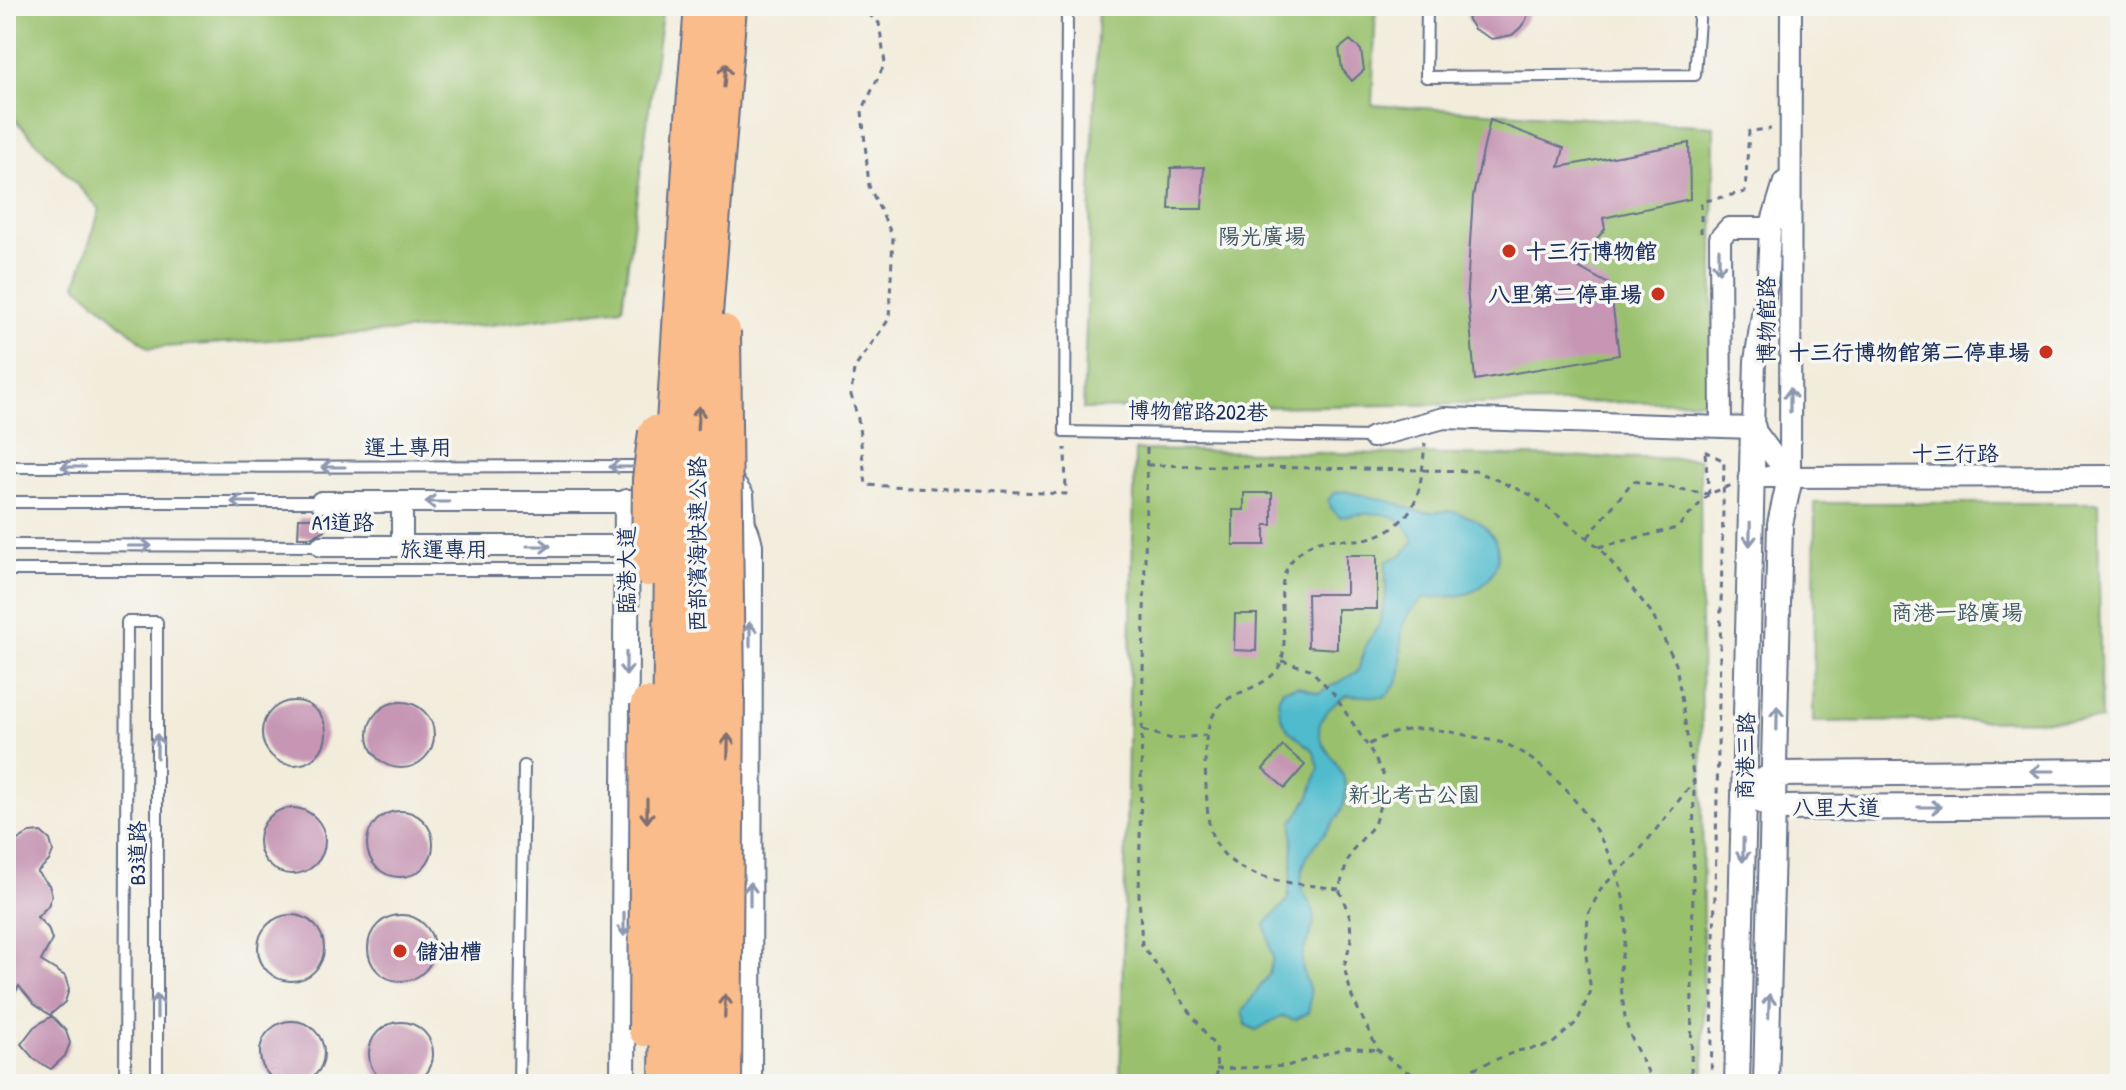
<svg xmlns="http://www.w3.org/2000/svg" width="2126" height="1090" viewBox="0 0 2126 1090" font-family="'Patrick Hand','LXGW WenKai TC',sans-serif">
	<rect width="100%" height="100%" fill="#f6f6f2"/>
	<filter id="ink" filterUnits="userSpaceOnUse"><feTurbulence type="fractalNoise" baseFrequency=".0125" numOctaves="2"/><feDisplacementMap in="SourceGraphic" scale="16" xChannelSelector="R" yChannelSelector="G"/><feConvolveMatrix kernelMatrix="1 2 1 2 8 2 1 2 1" color-interpolation-filters="sRGB"/></filter>
	<filter id="wash" filterUnits="userSpaceOnUse"><feTurbulence type="fractalNoise" baseFrequency=".006" numOctaves="4" result="noise"/><feDisplacementMap in="SourceGraphic" scale="32" xChannelSelector="R" yChannelSelector="G"/><feGaussianBlur stdDeviation="1.8" result="paint"/><feColorMatrix in="noise" values="0 0 0 0 0 0 0 0 0 0 0 0 0 0 0 0 0 1.4 0 .05"/><feComposite in="paint" operator="in"/></filter>
	<g filter="url(#wash)">
		<rect width="100%" height="100%" fill="#f2ecdb"/>
		<!-- green -->
		<path fill="#99c16d" stroke="#5a7866" stroke-width="2" d="M6,6H663L622,308L490,325L149,348L76,285L100,209L6,110Z
			M1098,6H1376L1372,105L1714,126L1712,401L1083,409Z
			M1135,450L1700,459L1704,1084H1120Z
			M1815,503H2098L2101,720L1813,722Z"/>
		<!-- water -->
		<path fill="#50bbcc" stroke="#367595" stroke-width="2" d="M1345,491C1361,495 1377,498 1393,502C1403,505 1412,511 1422,512C1430,513 1439,511 1447,511C1477,514 1511,539 1493,572C1478,600 1450,596 1423,598C1389,630 1407,638 1399,676C1398,684 1390,691 1385,697L1346,695C1281,741 1355,753 1345,799C1339,826 1311,841 1303,867C1296,897 1310,894 1313,913C1317,931 1302,943 1302,960C1301,983 1316,984 1308,1013L1295,1020L1281,1016L1256,1030L1246,1025L1242,1012L1269,974L1273,958L1265,924L1288,900L1292,864L1293,821L1310,796L1319,767L1313,750L1288,730L1280,714L1278,699L1283,689L1298,686L1319,693L1358,671L1366,644L1379,625L1386,597V562L1403,554L1414,541C1401,506 1370,513 1340,517L1330,508L1328,500L1334,493Z"/>
		<g id="blocks">
			<!-- building -->
			<path fill="#c696b4" d="M1464,6H1530L1526,20L1520,28L1512,35L1492,39L1474,29L1468,20Z
				M1350,40L1361,50L1364,70L1352,81L1342,69L1339,49Z
				M1490,120L1564,148L1559,167L1689,143L1690,199L1603,218L1605,229L1591,246L1554,254L1610,285L1619,355L1475,380L1467,289L1473,196Z
				M1204,167L1202,209H1169L1171,168Z
				M1244,493H1272V525H1265V545H1233V510H1244Z
				M299,518H315L324,523V531L312,537H298Z
				M1346,555H1377V609H1337V649L1308,647L1307,594H1346Z
				M1235,614H1257L1256,651L1234,650Z
				M262 733a32 32 0 1 1 64 0a32 32 0 1 1-64 0Z
				M368 735a33 33 0 1 1 66 0a33 33 0 1 1-66 0Z
				M1283,746L1305,765L1285,788L1263,769Z
				M259 841a33 33 0 1 1 66 0a33 33 0 1 1-66 0Z
				M367 844a33 33 0 1 1 66 0a33 33 0 1 1-66 0Z
				M41,832L50,840L53,851L49,861L37,872L49,885L52,895L48,906L37,917L48,928L52,940L41,961L65,976L69,989L65,1002L50,1015L34,1004L19,986L6,1007V847L29,833Z
				M368 948a33 33 0 1 1 66 0a33 33 0 1 1-66 0Z
				M258 948a33 33 0 1 1 66 0a33 33 0 1 1-66 0Z
				M52,1016L66,1031L70,1043L65,1056L51,1069L34,1059L21,1044L34,1027Z
				M260 1053a32 32 0 1 1 64 0a32 32 0 1 1-64 0Z
				M369 1054a32 32 0 1 1 64 0a32 32 0 1 1-64 0Z"/>
		</g>
	</g>
	<g filter="url(#ink)">
		<use href="#blocks" fill-opacity="0" stroke="#66718a" stroke-width="2"/>
		<g fill="none" stroke-linecap="round" stroke-linejoin="round">
			<defs>
				<path id="service" d="M1067,6L1065,432L1373,437
					M1427,6L1426,77L1695,75L1700,6
					M6,467L645,466
					M735,476L748,494L750,527
					M6,502H321
					M6,545L321,546
					M6,570H628
					M125,1084L127,622H157V1084
					M519,1084L524,766"/>
				<path id="minor" d="M1721,427L1720,238L1729,228H1770
					M1753,428L1755,361L1768,275L1770,228L1784,182
					M1753,428L1790,478
					M1373,437L1444,418L1753,428
					M1752,477L2120,476
					M1790,478L1791,6
					M321,502H627
					M321,546H641
					M402,546V502"/>
				<path id="tertiary" d="M718,505C738,512 746,525 750,545L749,1084
					M1764,780L1776,774L2120,771
					M1760,800L1775,808L2120,806
					M623,1084L627,502L666,501
					M1737,1084L1753,428
					M1766,1084L1780,524L1790,478"/>
			</defs>
			<!-- service casing -->
			<use href="#service" stroke="#66718a" stroke-width="14"/>
			<!-- minor casing -->
			<use href="#minor" stroke="#66718a" stroke-width="24"/>
			<!-- tertiary casing -->
			<use href="#tertiary" stroke="#66718a" stroke-width="28"/>
			<!-- path -->
			<path stroke="#66718a" stroke-width="3" stroke-dasharray="6 6" stroke-linecap="butt" d="M859,6L879,23L885,63L862,111L869,186L893,237L889,319L854,369L851,395L858,419L866,485L1066,494L1065,448
				M1701,233V202L1745,192L1749,131L1771,129
				M1147,448L1139,896L1142,945L1216,1048L1217,1084
				M1705,451L1724,461L1711,1084
				M1705,453L1709,494
				M1147,465L1476,471L1531,495L1599,547L1651,612L1676,664L1694,781L1691,1084
				M1588,537L1633,481L1709,494
				M1599,547L1677,528L1709,494L1732,485
				M1282,661L1310,669L1333,693L1367,745
				M1143,730L1172,739L1206,735
				M1339,889C1294,882 1232,884 1212,835C1207,821 1207,801 1206,786C1205,759 1202,734 1216,710C1229,689 1275,689 1282,659C1290,629 1270,583 1294,558C1324,526 1341,547 1373,537C1389,532 1407,519 1414,503C1422,486 1423,462 1425,443
				M1216,1069L1287,1066L1347,1047L1377,1050
				M1654,1084C1644,1063 1629,1039 1625,1017C1623,1003 1621,988 1620,975C1620,958 1626,942 1626,926C1626,857 1569,775 1508,745C1500,741 1488,740 1479,738C1434,728 1409,721 1368,745L1383,774L1381,802L1374,825L1350,853L1339,889L1350,917L1351,940L1344,967L1352,997L1378,1050L1405,1071L1443,1081L1517,1051L1551,1045L1577,1022L1591,991L1586,955L1588,914L1602,887L1636,855L1694,781"/>
			<!-- service -->
			<use href="#service" stroke="#fff" stroke-width="10"/>
			<!-- minor -->
			<use href="#minor" stroke="#fff" stroke-width="20"/>
			<!-- tertiary -->
			<use href="#tertiary" stroke="#fff" stroke-width="24"/>
			<defs>
				<path id="trunk-bridge" d="M724,331L728,695L725,1084
					M648,570L649,479L655,432
					M645,1030L647,704
					M666,1084L672,439L692,119L701,6
					M697,1084L699,907L696,442L730,6"/>
			</defs>
			<!-- trunk-bridge casing -->
			<use href="#trunk-bridge" stroke="#66718a" stroke-width="36" stroke-linecap="butt"/>
			<!-- trunk-bridge -->
			<use href="#trunk-bridge" stroke="#f9bc8a" stroke-width="32"/>
		</g>
		<!-- one-way arrows -->
		<defs><path id="oneway-shaft" d="M-6 0H5M1.5-3L5.5 0L1.5 3" fill="none" stroke-width="1.6" stroke-linecap="round" stroke-linejoin="round" transform="scale(2)"/></defs>
		<g stroke="#7f6e72">
			<use href="#oneway-shaft" transform="translate(725 75) rotate(-85)"/>
			<use href="#oneway-shaft" transform="translate(698 418) rotate(-86)"/>
			<use href="#oneway-shaft" transform="translate(728 746) rotate(-89)"/>
			<use href="#oneway-shaft" transform="translate(647 811) rotate(90)"/>
			<use href="#oneway-shaft" transform="translate(725 1006) rotate(-89)"/>
		</g>
		<g stroke="#8d97ae">
			<use href="#oneway-shaft" transform="translate(1719 261) rotate(90)"/>
			<use href="#oneway-shaft" transform="translate(1790 400) rotate(-90)"/>
			<use href="#oneway-shaft" transform="translate(73 467) rotate(180)"/>
			<use href="#oneway-shaft" transform="translate(333 467) rotate(180)"/>
			<use href="#oneway-shaft" transform="translate(621 467) rotate(180)"/>
			<use href="#oneway-shaft" transform="translate(243 502) rotate(180)"/>
			<use href="#oneway-shaft" transform="translate(437 502) rotate(180)"/>
			<use href="#oneway-shaft" transform="translate(1750 534) rotate(91)"/>
			<use href="#oneway-shaft" transform="translate(140 546)"/>
			<use href="#oneway-shaft" transform="translate(539 546)"/>
			<use href="#oneway-shaft" transform="translate(750 634) rotate(-90)"/>
			<use href="#oneway-shaft" transform="translate(626 664) rotate(90)"/>
			<use href="#oneway-shaft" transform="translate(1777 718) rotate(-89)"/>
			<use href="#oneway-shaft" transform="translate(157 746) rotate(-90)"/>
			<use href="#oneway-shaft" transform="translate(2042 771) rotate(180)"/>
			<use href="#oneway-shaft" transform="translate(1930 807)"/>
			<use href="#oneway-shaft" transform="translate(1743 850) rotate(91)"/>
			<use href="#oneway-shaft" transform="translate(750 894) rotate(-90)"/>
			<use href="#oneway-shaft" transform="translate(624 924) rotate(90)"/>
			<use href="#oneway-shaft" transform="translate(157 1006) rotate(-90)"/>
			<use href="#oneway-shaft" transform="translate(1769 1006) rotate(-88)"/>
		</g>
	</g>
	<!-- markers -->
	<g fill="#c8321e" stroke="#f6f6f2" stroke-width="3">
		<circle cx="1509" cy="251" r="8"/>
		<circle cx="1658" cy="294" r="8"/>
		<circle cx="2046" cy="352" r="8"/>
		<circle cx="400" cy="951" r="8"/>
	</g>
	<g text-anchor="middle" dominant-baseline="central" stroke-width="7" stroke-linejoin="round" paint-order="stroke">
		<!-- park labels -->
		<g font-size="22" fill="#415b62" stroke="#f6f6f2">
			<text x="1262" y="236">陽光廣場</text>
			<text x="1957" y="612">商港一路廣場</text>
			<text x="1414" y="794">新北考古公園</text>
		</g>
		<!-- poi labels -->
		<g font-size="22" font-weight="bold" fill="#1b2f5e" stroke="#f6f6f2" text-anchor="start">
			<text x="1525" y="251">十三行博物館</text>
			<text x="1642" y="294" text-anchor="end">八里第二停車場</text>
			<text x="2030" y="352" text-anchor="end">十三行博物館第二停車場</text>
			<text x="416" y="951">儲油槽</text>
		</g>
		<!-- street labels -->
		<g font-size="22" fill="#1b2f5e" stroke="#f6f6f2">
			<text transform="translate(1766 320) rotate(-90)">博物館路</text>
			<text transform="translate(1198 411) rotate(1)">博物館路202巷</text>
			<text x="408" y="447">運土專用</text>
			<text x="1955" y="453">十三行路</text>
			<text x="343" y="522">A1道路</text>
			<text transform="translate(697 544) rotate(-90)">西部濱海快速公路</text>
			<text x="444" y="549">旅運專用</text>
			<text transform="translate(626 570) rotate(-90)">臨港大道</text>
			<text transform="translate(1745 756) rotate(-89)">商港三路</text>
			<text x="1836" y="807">八里大道</text>
			<text transform="translate(137 853) rotate(-90)">B3道路</text>
		</g>
	</g>
	<!-- margin -->
	<rect width="2126" height="1090" fill="none" stroke="#f6f6f2" stroke-width="32"/>
</svg>
